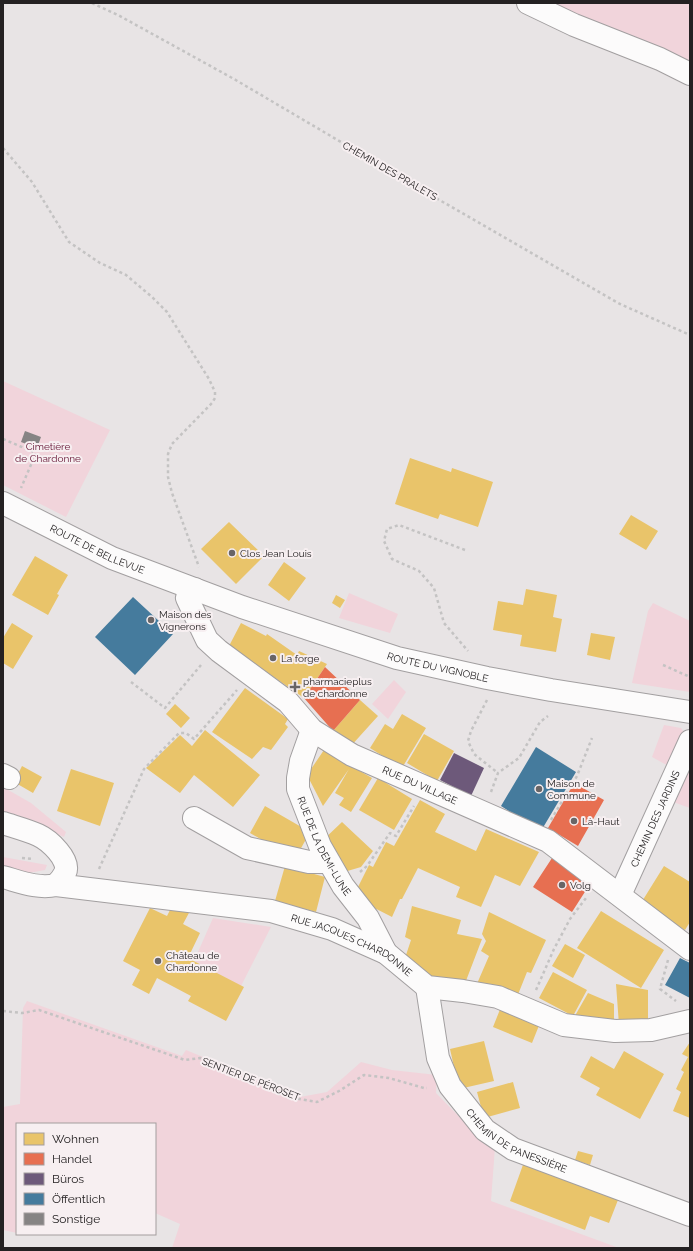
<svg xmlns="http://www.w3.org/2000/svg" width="693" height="1251" viewBox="0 0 693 1251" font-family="Raleway,sans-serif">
	<rect width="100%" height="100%" fill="#e8e4e5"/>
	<!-- green -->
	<path fill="#f1d4db" d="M528,3H690V74Z
		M3,381L110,430L66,517L3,485Z
		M349,593L398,614L390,633L339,618Z
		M653,603L690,621V692L632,683L648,611Z
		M394,680L406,692L388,719L372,704Z
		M664,725L681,728L687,737L672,768L652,757Z
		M690,765V808L673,802Z
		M3,787L31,803L66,832L64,837L28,821L3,816Z
		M3,857L47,865L45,870L29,873L3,868Z
		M213,918L271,927L241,986L194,961Z
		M27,1001L182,1056L186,1050L300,1097L327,1092L361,1062L392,1070L437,1075L436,1093L474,1132L495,1147L491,1201L619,1248H172L180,1224L155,1213V1124H17V1233L3,1230V1107L20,1104L23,1008Z"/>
	<!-- homes -->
	<path fill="#e9c46a" d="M410,458L451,472L452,468L493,482L478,527L440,514L438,519L395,504Z
		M631,515L658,531L646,550L619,534Z
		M229,522L264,556L236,584L201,549Z
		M35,556L68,575L57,594L59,595L48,615L12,595Z
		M284,562L306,578L289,601L268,585Z
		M526,589L557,595L553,617L562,619L556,652L520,646L522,635L493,630L498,601L523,605Z
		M336,595L345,600L340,608L332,603Z
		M12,623L33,636L13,669L3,663V638Z
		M241,623L266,636L267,634L297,655L299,651L327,664L304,698L229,646Z
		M591,633L615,637L610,660L587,655Z
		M245,688L288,719L285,724L288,727L271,750L263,747L252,759L212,732Z
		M360,700L378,716L350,747L333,731Z
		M175,704L190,718L181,728L166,714Z
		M402,714L426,728L402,768L370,748L385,724L393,729Z
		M205,730L260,775L233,807L194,775L180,793L146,768L180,735L192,746Z
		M424,734L454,751L437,781L407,763Z
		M326,747L351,766L372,778L351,812L339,805L344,798L335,793L349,769L323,806L307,775Z
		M22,766L42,777L33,793L14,782Z
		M71,769L114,783L100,826L57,811Z
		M378,778L412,799L394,830L359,810Z
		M420,800L445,814L435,832L476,851L486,829L539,852L520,886L495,875L481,907L456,897L460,887L418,868L402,899H400L392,917L353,897L369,865L373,867L386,842L394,846Z
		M265,806L310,832L295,859L250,833Z
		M342,822L373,851L361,867L344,872L321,842Z
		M285,866L325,877L316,912L275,901Z
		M664,866L690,882V922L685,930L641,903Z
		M174,902L190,911L183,924L200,933L188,958L244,987L226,1021L188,1001L191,996L157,978L149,994L132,985L140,970L123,961L150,908L167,916Z
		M412,906L461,920L457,934L482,939L464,986L432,978L403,964L411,940L405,937Z
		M601,911L664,950L641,988L577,948Z
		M489,912L546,940L531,973L527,972L515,1002L476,986L489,956L481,951L486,941L482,934Z
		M565,944L585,955L573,978L552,966Z
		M553,972L587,990L573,1016L539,998Z
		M616,984L648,990V1023L619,1025Z
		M588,993L614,1004V1028L572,1021Z
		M503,1002L542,1018L532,1043L493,1027Z
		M484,1041L494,1081L459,1089L450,1049Z
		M690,1042V1118L673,1111L681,1092L676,1089L684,1072L681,1070L688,1057L682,1054Z
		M624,1051L664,1074L640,1119L596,1095L600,1088L580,1077L591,1056L614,1069Z
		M513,1082L520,1108L484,1118L477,1092Z
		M578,1151L593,1155L590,1165L575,1160Z
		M524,1162L618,1200L609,1223L590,1216L585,1230L510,1201Z"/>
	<!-- shops -->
	<path fill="#e76f51" d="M325,667L360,700L333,731L304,698Z
		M574,783L604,800L578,846L548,828Z
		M552,858L590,884L572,912L533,887Z"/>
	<!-- offices -->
	<path fill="#6d597a" d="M454,753L484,768L471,796L440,780Z"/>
	<!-- public -->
	<path fill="#457b9d" d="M133,597L173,634L135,675L95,637Z
		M536,747L576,772L541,831L501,806Z
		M680,958L690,963V998L665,985Z"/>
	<!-- building -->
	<path fill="#868484" d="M25,431L41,437L37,448L21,442Z"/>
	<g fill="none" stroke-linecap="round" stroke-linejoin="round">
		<defs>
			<g id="minor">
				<path d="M528,3L574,25L660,59L690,74"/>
				<path id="s1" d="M3,503L112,558L242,607L397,658L487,678L551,690L690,712"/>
				<path id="s2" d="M195,589L187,598L207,640L219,651L288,702L312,730L352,755L548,841L690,949"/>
				<path id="s3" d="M312,730L301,761L298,778V789L320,846L343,886L368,918L386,953"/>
				<path d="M3,775L9,778"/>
				<path d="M194,818L247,848L309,862H328"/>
				<path d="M3,823C15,827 27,830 38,835C49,840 71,860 65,873C63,877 59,882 56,885"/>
				<path id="s4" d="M3,877C21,882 38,889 56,885L271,911L332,929L386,953L427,987L463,991L498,997L564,1025L615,1031L651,1030L690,1021"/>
				<path id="s5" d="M620,895L690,741"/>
				<path id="s6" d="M427,987L438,1058L450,1086L485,1130L513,1149L690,1215"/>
			</g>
		</defs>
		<!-- minor casing -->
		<use href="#minor" stroke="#a29fa0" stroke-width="24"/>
		<!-- path -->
		<path stroke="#c4c3c3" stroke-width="2.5" stroke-dasharray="3 3" stroke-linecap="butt" d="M92,3L118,15L234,79L436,198L620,304L690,335
			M3,148L32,182L69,242L100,263L126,275L152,297L167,312L209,379L215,392V398L212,403L172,444L168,454V477L172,493L199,567
			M3,439L36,453L21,488
			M465,550L399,525L387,529L384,541L392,559L419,571L434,588L444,623L468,651
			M663,665L690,677
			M131,682L165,708L201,665
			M487,700L471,731L468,741L474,754L498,773
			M491,792L498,773L519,758L540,722L548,716
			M551,820L577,776L592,738
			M22,858L33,859
			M99,869L144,769L179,733H186L194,739L237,690
			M360,872L367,866L390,833L396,836L414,806
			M668,960L660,989L676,1001
			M536,990L554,949L570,919L586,898
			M3,1011L22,1013L39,1010L185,1060L200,1058L234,1073L293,1098L317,1102L339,1091L364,1075L389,1078L424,1088H427"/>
		<!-- minor -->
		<use href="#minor" stroke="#fcfbfb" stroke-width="22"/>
	</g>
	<!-- markers -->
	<g fill="#696566" stroke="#f7eff1" stroke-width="1.5">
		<circle cx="232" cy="553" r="4"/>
		<circle cx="151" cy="620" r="4"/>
		<circle cx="273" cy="658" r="4"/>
		<path d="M293 681h4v4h4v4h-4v4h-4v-4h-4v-4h4z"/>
		<circle cx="539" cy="789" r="4"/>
		<circle cx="574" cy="821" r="4"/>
		<circle cx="562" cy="885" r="4"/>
		<circle cx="158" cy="961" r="4"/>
	</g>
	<g text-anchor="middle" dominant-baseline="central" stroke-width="4" stroke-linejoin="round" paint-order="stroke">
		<!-- street labels -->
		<g font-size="10" fill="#242122" stroke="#f7eff1">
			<text transform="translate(390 171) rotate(30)">CHEMIN DES PRALETS</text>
			<text stroke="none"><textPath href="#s1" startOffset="105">ROUTE DE BELLEVUE</textPath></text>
			<text stroke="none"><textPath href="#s1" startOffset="466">ROUTE DU VIGNOBLE</textPath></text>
			<text stroke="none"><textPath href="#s2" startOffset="319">RUE DU VILLAGE</textPath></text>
			<text stroke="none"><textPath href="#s5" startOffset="84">CHEMIN DES JARDINS</textPath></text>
			<text stroke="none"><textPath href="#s3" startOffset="124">RUE DE LA DEMI-LUNE</textPath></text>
			<text stroke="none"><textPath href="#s4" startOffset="359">RUE JACQUES CHARDONNE</textPath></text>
			<text transform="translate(251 1079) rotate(21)">SENTIER DE PÉROSET</text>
			<text stroke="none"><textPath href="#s6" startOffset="191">CHEMIN DE PANESSIÈRE</textPath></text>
		</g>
		<!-- park labels -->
		<g font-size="10" fill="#641333" stroke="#f7eff1">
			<text x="48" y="446">Cimetière<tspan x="48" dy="12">de Chardonne</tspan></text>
		</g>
		<!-- poi labels -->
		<g font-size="10" fill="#242122" stroke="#f7eff1" text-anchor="start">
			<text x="240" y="553">Clos Jean Louis</text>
			<text x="159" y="614">Maison des<tspan x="159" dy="12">Vignerons</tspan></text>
			<text x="281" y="658">La forge</text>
			<text x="303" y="681">pharmacieplus<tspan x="303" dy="12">de chardonne</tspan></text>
			<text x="547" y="783">Maison de<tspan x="547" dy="12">Commune</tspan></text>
			<text x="582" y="821">Là-Haut</text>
			<text x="570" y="885">Volg</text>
			<text x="166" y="955">Château de<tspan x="166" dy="12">Chardonne</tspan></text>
		</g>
	</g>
	<!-- border -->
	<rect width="693" height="1251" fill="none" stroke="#242122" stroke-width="8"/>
	<!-- legend -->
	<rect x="16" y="1123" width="140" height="112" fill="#f7eff1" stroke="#a39d9e"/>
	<rect x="24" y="1133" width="20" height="12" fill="#e9c46a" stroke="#a39d9e"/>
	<text x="52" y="1143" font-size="12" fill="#242122">Wohnen</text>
	<rect x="24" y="1153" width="20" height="12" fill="#e76f51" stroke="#a39d9e"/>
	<text x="52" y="1163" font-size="12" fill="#242122">Handel</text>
	<rect x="24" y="1173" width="20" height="12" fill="#6d597a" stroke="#a39d9e"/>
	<text x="52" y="1183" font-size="12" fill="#242122">Büros</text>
	<rect x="24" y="1193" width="20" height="12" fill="#457b9d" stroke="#a39d9e"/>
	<text x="52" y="1203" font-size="12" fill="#242122">Öffentlich</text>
	<rect x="24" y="1213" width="20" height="12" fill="#868484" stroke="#a39d9e"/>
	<text x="52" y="1223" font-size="12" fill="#242122">Sonstige</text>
</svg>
